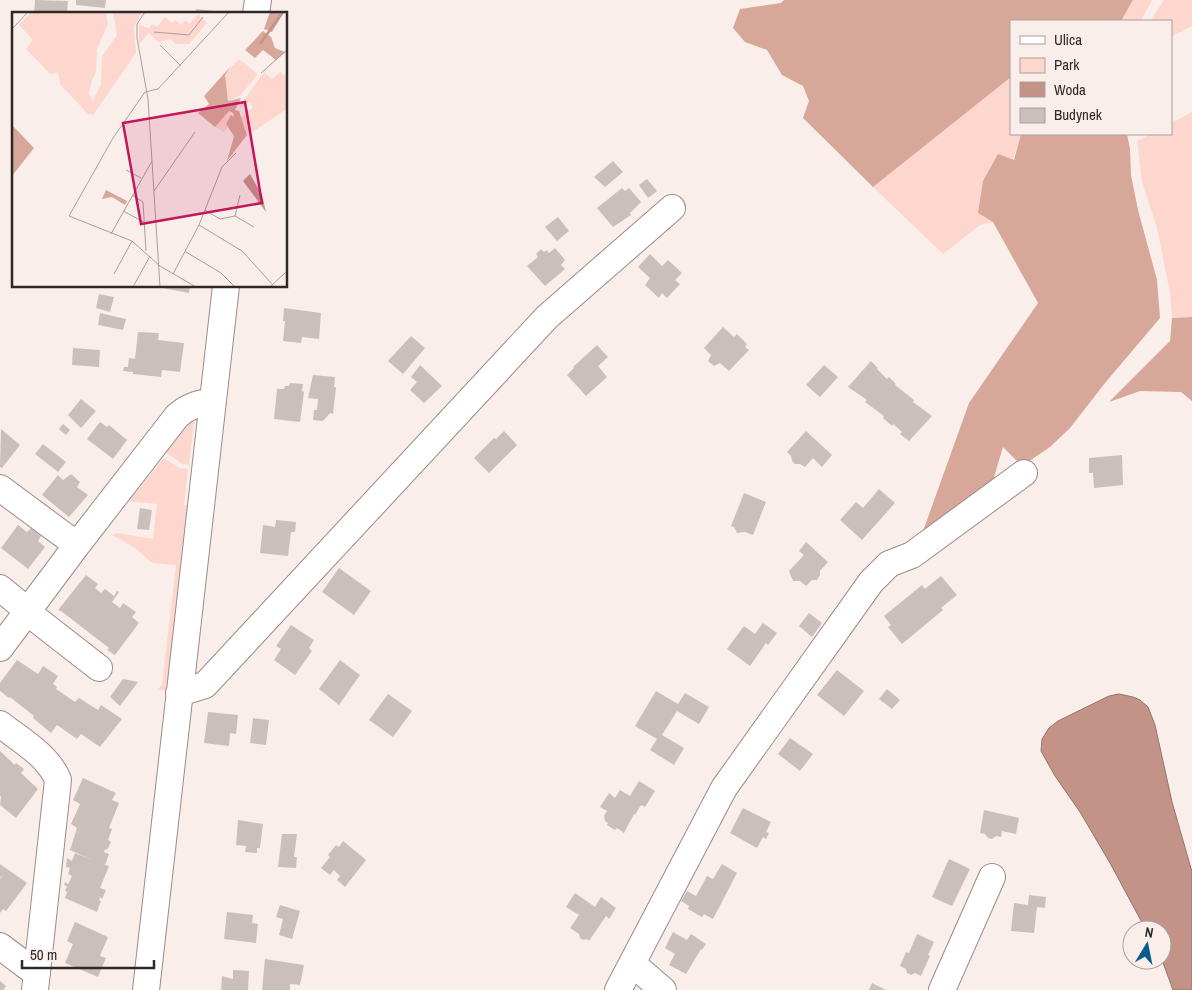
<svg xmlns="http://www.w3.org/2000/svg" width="1192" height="990" viewBox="0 0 1192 990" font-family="'Archivo Narrow',sans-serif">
	<rect width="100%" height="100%" fill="#faeeeb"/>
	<!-- green -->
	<path fill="#fdd7cd" d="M1133,0H1152L1141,21H1121Z
		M1164,0H1192V26L1171,37V21H1150Z
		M1011,77V134H1021L993,222L980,225L943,254L873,187Z
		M1192,112V317L1172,318L1170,293L1157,228L1142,182L1137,141L1151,134H1171V123Z
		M190,420L194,422L189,465L182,464L160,448Z
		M164,458L179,468L188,469L184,505L190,506L169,691L157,690L162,685L176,565L152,563L135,548L112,535L117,533L153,539L157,504L126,501L124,508L116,506L130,487L137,491Z"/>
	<!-- forest -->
	<path fill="#d7a79a" d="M784,0H1133L1121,21H1011V77L873,187L803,118L809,101L803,86L782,75L767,50L745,42L733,28L740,9L781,3Z
		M1021,134H1127L1130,149L1131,175L1138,210L1157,280L1160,318L1105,383L1070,428L1050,447L1022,466L1003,447L985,507L922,534L969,403L1038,303L993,222L978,213L983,181L998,154L1014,160Z
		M1192,317V401L1181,392L1140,391L1109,402L1170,341L1172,318Z"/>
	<!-- water -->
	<path fill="#c39388" stroke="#96736b" d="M1119,694L1133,697L1140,700L1148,707L1155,725L1172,802L1192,872V990H1173L1162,960V930H1146L1110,863L1080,812L1055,776L1041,751L1042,739L1049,728L1058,721L1109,696Z"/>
	<!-- building -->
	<path fill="#cbbfbc" d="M35,0L68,1L67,14H34Z
		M76,0H106L105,8L76,5Z
		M196,9L223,12V14H196Z
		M613,161L623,172L605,187L594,177Z
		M647,179L657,191L648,198L639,185Z
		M622,188L625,191L629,188L641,202L630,213L631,215L613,227L597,208Z
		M558,217L569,231L557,241L545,227Z
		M555,248L565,260L561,265L565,269L545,286L527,266L538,257L536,254L541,249L544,252L547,250L549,253Z
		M650,254L662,266L668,260L682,273L675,280L680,284L667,298L662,293L659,298L645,285L650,278L638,267Z
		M152,286H190L189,293Z
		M99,294L114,297L110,312L96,308Z
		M284,308L321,313L319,339L302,337L301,343L283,341L285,321H283Z
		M100,313L126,319L123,330L98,325Z
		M723,327L734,337L737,334L747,344L745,347L749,350L729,371L720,363L714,366L708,361L711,355L704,348Z
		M138,332L159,333L158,340L184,343L180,372L162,370L161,377L133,374V372L123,371L124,367H128L129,358L135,359Z
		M411,336L425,348L403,374L388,361Z
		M597,345L608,357L598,366L607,377L586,396L567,375L574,368L573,367Z
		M73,348L100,350L99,367L72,365Z
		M871,361L878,368L877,369L887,379L889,377L896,384L895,385L914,400L913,402L932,416L909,441L900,434L902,432L893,424L892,426L883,418L884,416L865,402L867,400L848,387Z
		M420,365L442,386L424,403L410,390L417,382L411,377Z
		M824,365L838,377L820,397L806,385Z
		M313,375L335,377L334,387H336L333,414L330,413L323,421L313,420L314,410H317L318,399L308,398Z
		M290,383L303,384L302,391L304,392L300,422L274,419L277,389H284L285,386H289Z
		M81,399L96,411L81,428L68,415Z
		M100,422L107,427L109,425L127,440L113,459L87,439Z
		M63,424L70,430L66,435L59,429Z
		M1,429L20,445L2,468L0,467Z
		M504,431L517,445L489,473L474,458L494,438L496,439Z
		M806,431L832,455L822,467L813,458L805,467L800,464H795L792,461L791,456L787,452Z
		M43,444L66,462L58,472L35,454Z
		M1122,455L1123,485L1094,488L1093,473H1089V458Z
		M71,474L80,482L77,487L88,495L69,517L42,495L58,475L63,480Z
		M879,489L895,503L862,540L840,520L856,502L863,508Z
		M744,493L766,502L753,535L745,532L737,533L734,527L731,526Z
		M140,508L152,510L149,530L137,529Z
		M276,520L296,522L295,532H291L288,556L260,553L263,525L275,527Z
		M18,525L27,532L31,528L41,536L38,541L45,547L28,569L1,548Z
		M806,542L828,562L820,571V575L817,580H812L806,586L800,581H793L789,571L804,555L799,551Z
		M339,568L371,591L354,615L322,592Z
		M86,575L98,584L95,588L101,593L105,589L114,596L117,591L119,592L112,602L120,608L123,603L136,612L132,617L139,623L115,655L107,650L109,648L96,638L61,611L58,610Z
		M941,576L957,595L941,608L943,610L902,644L888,627L891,625L884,616L922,585L925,589Z
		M809,613L822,623L812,637L799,626Z
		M763,623L777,633L768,645L766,643L750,666L727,649L744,626L755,634Z
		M291,625L314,640L309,648L312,651L295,675L274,660L281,649L276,646Z
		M17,660L38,674L43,666L58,676L53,684L57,687L56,689L75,702L79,698L98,710L101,705L122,719L100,747L81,734L77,739L57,725L51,733L33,718L34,716L10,697L9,698L0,691V683Z
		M340,660L360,675L339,705L319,689Z
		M837,670L864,691L844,716L817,695Z
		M123,679L138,682L120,706L110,697Z
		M887,689L900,700L892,709L879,699Z
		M656,691L678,704L685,693L709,707L699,724L677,711L662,735L684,748L674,765L650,750L657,739L635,726Z
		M388,694L412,711L393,737L369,720Z
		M208,712L238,715L236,734L230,733L229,746L204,743Z
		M253,718L269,720L266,745L250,743Z
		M790,738L813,754L800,771L778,754Z
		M0,751L15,765L16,763L24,769L21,773L38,789L16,818L0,805L1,797L0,796Z
		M83,778L116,793L112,800L119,803L109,828L112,829L108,840L111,842L107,850L105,849L104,852L109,854L105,865L109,866L100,888L106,890L102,899L100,897L99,900L101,901L97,912L65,898L67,892L65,891L67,886L64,885L65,882L68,884L72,876L68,874L70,868L66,867L67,858L72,861L75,853L93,860L70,850L77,828L71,824L80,804L73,800Z
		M639,781L655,791L645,807L641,805L635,815L634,814L624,833L617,828L615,830L607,825L608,823L605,821L604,816L607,811L600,807L609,793L615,798L620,790L630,796Z
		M743,808L771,822L766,832L769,833L766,839L763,837L757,848L730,833Z
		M984,810L1019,818L1016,834L1002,831L1001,837L996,836L992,839L988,838L985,834L980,833Z
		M238,820L263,824L260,848H257V853L245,852L246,846L236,845Z
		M282,834H297L294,857H297L296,868L278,867Z
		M343,841L366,860L345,887L337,880L340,876L334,870L330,875L321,868L330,857L328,855L336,845L339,847Z
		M949,859L970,869L952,906L932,897Z
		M0,864L27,883L6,911L3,909L0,913V879L4,874L0,878Z
		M722,864L737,873L713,919L704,914L702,917L688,909L689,906L681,901L687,891L696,896L707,876L713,879Z
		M575,893L595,907L601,897L616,908L609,919L606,916L589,941L587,939L583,940L580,938L579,934L570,928L579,915L566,907Z
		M1029,895L1046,897L1045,908L1037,907L1034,933L1011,931L1014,903L1028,905Z
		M280,905L300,911L292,939L279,935L283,919L276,917Z
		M227,912L253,915L252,923L258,924L256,943L224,939Z
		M75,922L108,937L100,956L106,958L98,977L65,963L73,944L67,941Z
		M673,932L687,940L691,934L706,944L702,950L701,949L686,974L669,965L675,954L665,948Z
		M917,934L934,942L928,955L930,956L921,976L915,973L911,975L907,973L906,969L900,966L906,952L909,953Z
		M265,959L304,965L300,985L290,984V990H262Z
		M233,970L249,971L248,990H221L222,976L233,979Z
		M0,981L6,986L3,990H0Z
		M872,983L886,990H869Z"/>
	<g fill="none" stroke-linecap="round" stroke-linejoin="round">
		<defs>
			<path id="minor" d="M256,14L258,0
				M0,488L77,545
				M0,588L28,611
				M27,612L99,668
				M0,648L77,545L177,416C188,406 199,403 213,402
				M179,693L205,685L547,317L672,208
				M0,724C20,740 48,755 58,780L35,990
				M0,946L37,974
				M633,964L663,990
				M146,990L226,286
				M618,990L724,788L871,582L889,564L912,555L1024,473
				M942,990L992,877"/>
		</defs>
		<!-- minor casing -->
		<use href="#minor" stroke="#988c8a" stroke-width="28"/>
		<!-- minor -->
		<use href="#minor" stroke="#fff" stroke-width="26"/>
	</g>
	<!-- overview -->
	<g transform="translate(12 12)">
		<rect width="275" height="275" fill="#faeeeb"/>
		<path d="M19,0H94L96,12L85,37L84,60L79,71L77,82L81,88L89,72L90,44L105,23L101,0H130L122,15L124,41L81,103L76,102L48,72L46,61L38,62L14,37L21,28L7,13ZM186,2L195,11L177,32H163L159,27L146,30L137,21L127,32V13L137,16L140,12L145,15L153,5L160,11L163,8L169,13L173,8L178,12ZM227,47L246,62L228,84L216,89L212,63ZM252,60L260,67L268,60L275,65V97L236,123L229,105L241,96L237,90L228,96L229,92ZM217,99L222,105L212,120L203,115Z" fill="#fdd7cd"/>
		<path d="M258,0H272L260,20L252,17ZM251,19L259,25L263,36L273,40L264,48L251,38L243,46L233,38ZM219,54L213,63L216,89L229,86L223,98L227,99L235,123L215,149L222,124L214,112L219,103L222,105L221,101L217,99L203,115L186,101L197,92L192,84ZM0,113L22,136L0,164ZM94,178L115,189L113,193L100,185L90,187Z" fill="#d7a79a"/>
		<path d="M238,162L250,183L254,200L231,169Z" fill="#c39388"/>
		<path fill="none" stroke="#c39388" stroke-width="2.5" d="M248,32L271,0"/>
		<path fill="none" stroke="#a89f9d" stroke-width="1" d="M133,0L125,12V26L136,87L148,275M0,17L16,0M142,20L177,23L191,5M148,33L169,54M249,61L275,38M114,158L129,166M142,179L183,120M120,183L131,190L134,239M193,198L208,207L223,204L242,215M111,199L132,210M223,204L228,183M187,213L230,239L261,273M99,222L140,149M174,240L209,261L223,275M102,262L120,229M161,262L187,213L210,155L224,141M121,275L138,244M184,275L148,254L120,229L57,204L101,126L133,80L146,77L217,0M258,275L275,259"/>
		<path fill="#c2185b" fill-opacity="0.15" stroke="#c2185b" stroke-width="2.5" d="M233,90L250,191L129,212L111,111Z"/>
		<rect width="275" height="275" fill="none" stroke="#2e2928" stroke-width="2.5"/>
	</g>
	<!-- legend -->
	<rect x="1010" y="20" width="162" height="115" fill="#faeeeb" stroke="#a89f9d"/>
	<rect x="1020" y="36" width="25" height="8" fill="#ffffff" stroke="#a89f9d"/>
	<text x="1054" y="45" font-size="15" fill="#2e2928">Ulica</text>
	<rect x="1020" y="58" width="25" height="15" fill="#fdd7cd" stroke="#a89f9d"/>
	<text x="1054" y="70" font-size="15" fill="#2e2928">Park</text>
	<rect x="1020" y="82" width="25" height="15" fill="#c39388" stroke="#a89f9d"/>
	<text x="1054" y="95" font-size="15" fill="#2e2928">Woda</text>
	<rect x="1020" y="108" width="25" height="15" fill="#cbbfbc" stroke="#a89f9d"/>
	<text x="1054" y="120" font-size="15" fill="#2e2928">Budynek</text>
	<!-- north arrow -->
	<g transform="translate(1147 945) rotate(10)"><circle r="24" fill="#faeeeb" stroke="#a89f9d"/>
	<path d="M0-4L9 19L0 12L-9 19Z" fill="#0b5b8e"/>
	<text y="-8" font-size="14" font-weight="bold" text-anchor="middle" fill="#2e2928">N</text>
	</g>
	<!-- scale -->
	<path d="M22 960v8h132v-8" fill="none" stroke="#2e2928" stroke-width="2.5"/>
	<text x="30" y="960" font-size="15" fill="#2e2928" stroke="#faeeeb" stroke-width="4" paint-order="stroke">50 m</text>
</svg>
